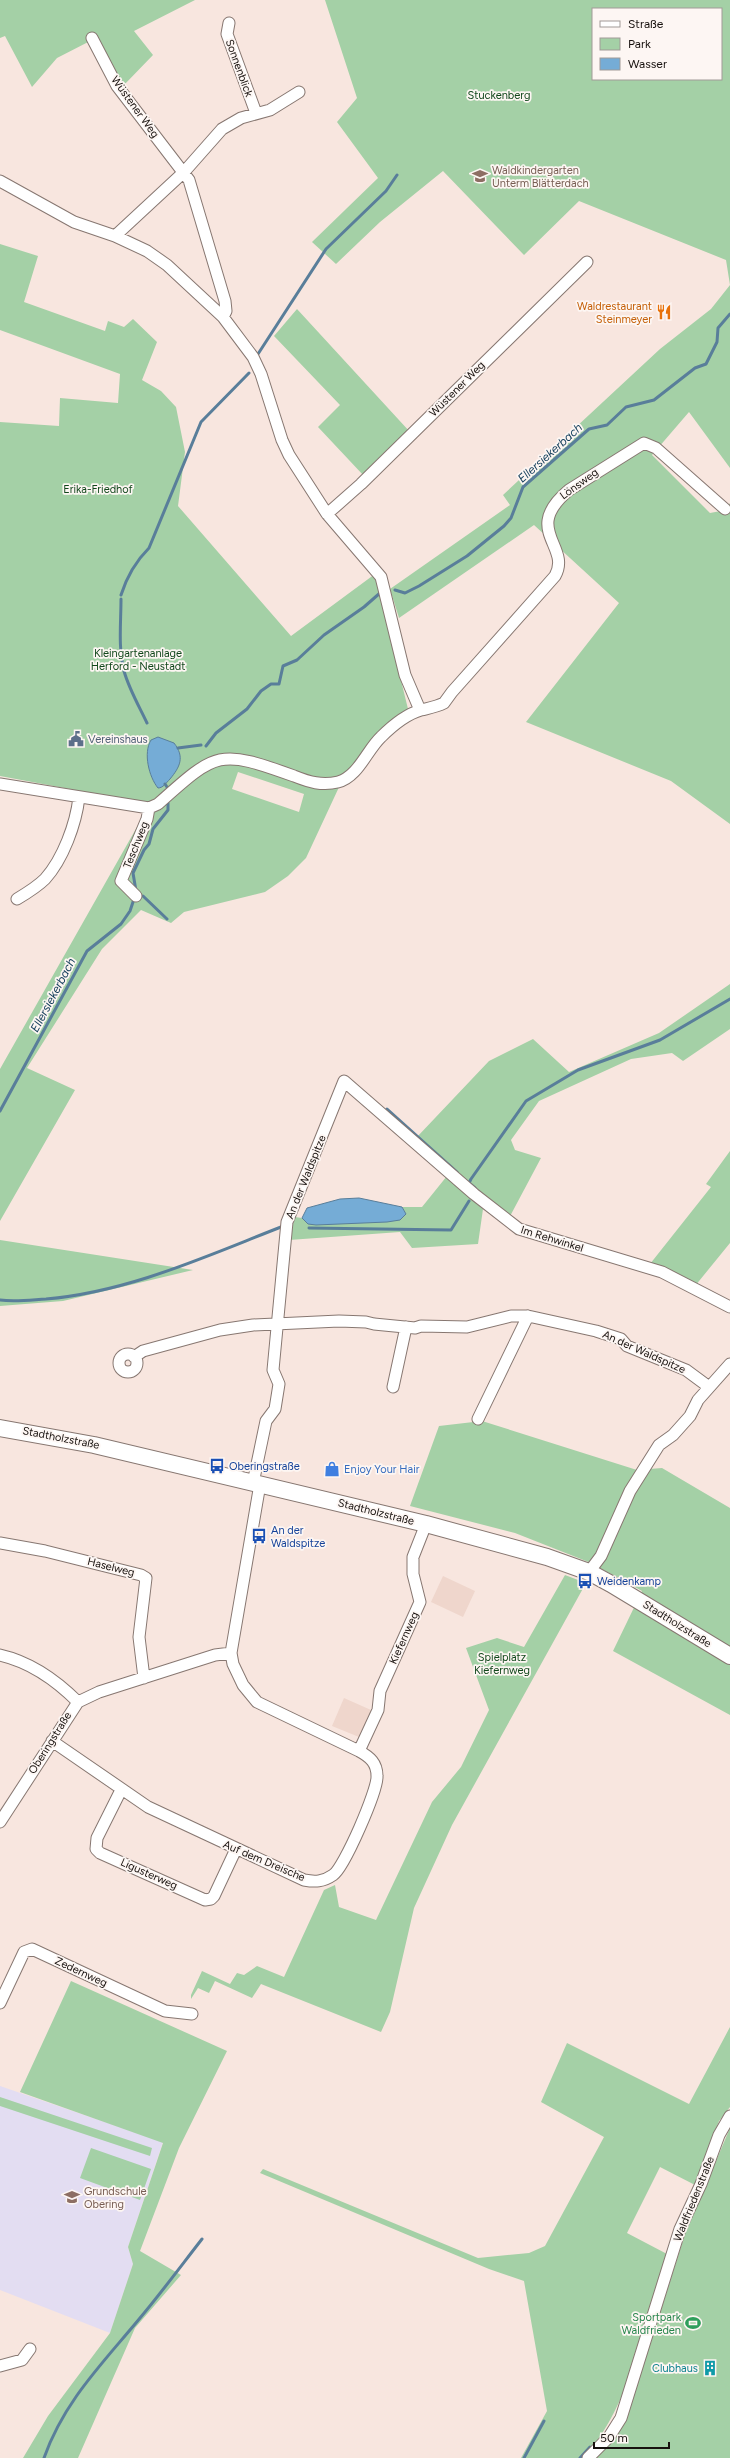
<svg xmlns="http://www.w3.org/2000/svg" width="730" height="2458" viewBox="0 0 730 2458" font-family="Figtree,sans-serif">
	<rect width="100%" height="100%" fill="#f8e6df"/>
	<!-- built -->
	<path fill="#efd6cc" d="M443,1576L475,1591L463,1617L431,1602Z
		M344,1698L371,1710L359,1737L332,1726Z"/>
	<!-- education -->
	<path fill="#e3ddf2" d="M0,2086L163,2142L128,2247L133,2264L110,2333L0,2290Z"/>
	<!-- green -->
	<path fill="#a4d0a6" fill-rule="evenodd" d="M0,0H195L134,31L153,55L124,85L96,38L57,58L32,87L5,36L0,38Z
		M325,0H730V468L689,412L652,455L710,513L726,510L730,503V824L671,781L526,722L619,603L534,525L399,618L390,589L510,505L503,495L660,349L711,309L730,285L726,260L579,201L524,255L443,171L380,222L336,264L312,242L378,178L337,122L357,98ZM593,9H721V79H593Z
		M0,244L38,256L24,302L105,331L108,321L124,327L133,319L157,342L142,380L161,391L176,407L185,452L178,506L291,636L375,574L408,709L367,745L340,785L306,858L288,876L265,892L184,912L171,923L141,910L102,949L27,1068L75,1090L0,1221V1069L150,804L0,776V422L59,426L60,398L118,403L120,374L0,330ZM238,772L304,794L299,812L232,789Z
		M297,309L410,432L364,476L318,427L340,405L274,336Z
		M730,984V1029L683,1061L672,1053L631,1059L539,1101L511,1140L515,1150L541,1158L508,1220L417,1137L489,1061L533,1039L569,1072L659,1033Z
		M730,1151V1243L695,1286L650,1264L711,1187L706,1184Z
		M447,1176L483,1209L478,1244L412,1248L400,1232L289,1240L295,1217L302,1218L308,1224L406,1214L402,1207H422Z
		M0,1240L193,1270L63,1301L0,1306Z
		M482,1421L637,1470L662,1468L730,1508V1715L613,1651L642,1591L591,1563L515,1533L410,1506L439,1426Z
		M565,1575L586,1583L452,1825L414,1908L390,2012L381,2032L261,1984L252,1998L215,1981L209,1993L198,1988L191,1999V1995L202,1971L230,1984L237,1973L244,1975L257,1966L284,1977L324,1890L335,1885L339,1907L376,1920L432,1802L461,1767L489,1710L466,1648L497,1638L524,1647Z
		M71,1981L227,2051L179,2148L140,2251L181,2275L135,2328L78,2458H23L48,2416L110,2333L133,2264L128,2247L163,2143L20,2092Z
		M730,2027V2107L719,2121L695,2185L660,2167L627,2233L667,2254C648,2318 629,2410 583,2458H521L547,2411L524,2281L489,2269L260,2173L263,2169L478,2258L529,2253L545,2246L604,2137L541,2102L567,2043L689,2104Z
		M0,2097L152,2148L150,2156L0,2106Z
		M730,2128V2458H595L611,2439L629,2411L685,2234Z
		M91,2148L151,2169L140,2200L80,2178Z"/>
	<!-- water -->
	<path fill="#75acd6" stroke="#597e9a" d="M158,737L174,743C185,757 180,767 170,779C166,783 163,788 158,788C149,777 143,753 151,740Z
		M359,1198L402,1207L406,1214L400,1220L387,1222L316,1225L308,1224L302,1218L307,1208L340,1199Z"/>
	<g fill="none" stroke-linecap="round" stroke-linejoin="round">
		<!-- stream -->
		<path stroke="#597e9a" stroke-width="3" d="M258,354L326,249L386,191L397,175
			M395,590L405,593L419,586L467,556L504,526L511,518L523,487L589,429L607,425L626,407L654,400L695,368L706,364L717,342L718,328L730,314
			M121,595C127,576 135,562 149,548L201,422L249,373
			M121,599C121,623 118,647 124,671C129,689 139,706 147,723
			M206,746L216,733L247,709L261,691L271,684H279L283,666L297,660L324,635L364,607L380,593
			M178,748L201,745
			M165,784L169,790
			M136,891L133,873L144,850L149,844L153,829L168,810V803
			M143,896L167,919
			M387,1109L457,1172
			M0,1111L87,951L121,924L130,911L134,899
			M475,1188L469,1183L471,1179L526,1101L578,1070L660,1040L730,999
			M309,1228L451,1230L469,1201
			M0,1300C15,1302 30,1300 46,1299C128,1292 204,1257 281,1227
			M44,2458C64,2401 103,2363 140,2318C161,2293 181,2266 202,2239
			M524,2458L544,2421
			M580,2458L590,2447"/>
		<defs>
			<path id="street" d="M229,23L227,34L256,113
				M92,38L117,86L189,180L225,301L226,311L223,317
				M0,181L74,222L115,236L147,251L167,265L223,317L253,357L261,374L282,440L289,455L327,514L381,577L405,675L420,710
				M115,236L184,172L222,129L241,118L270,110L299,92
				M327,514L361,484L587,262
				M0,784L149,808L158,804C217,751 219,749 294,776C309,782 322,786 338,782C358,777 367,750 381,737C391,727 407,714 421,710C429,708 436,707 444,703L452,692L555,576C572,546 521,530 569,490L644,443L656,448L725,509
				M136,896L121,881L147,819L149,808
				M17,899C27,893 37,887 45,879C63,859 76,824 79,797
				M119 1363a9 9 0 1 1 18 0a9 9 0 1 1-18 0Z
				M134,1357L143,1351L220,1330L253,1325L339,1321L366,1322L374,1324L415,1328L421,1326L467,1327L511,1316H528L596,1331L621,1339L627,1346L686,1370L709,1387
				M393,1387L406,1327
				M478,1419L528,1316
				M253,1483L266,1421L275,1409L279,1384L273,1370L287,1222L344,1081L474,1194L519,1229L662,1272L730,1307
				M0,1543L45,1551L141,1575L146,1578L139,1637L144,1678
				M589,1572L601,1556L630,1491L659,1445L673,1435L690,1416L698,1400L730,1364
				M0,1655C31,1662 56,1680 78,1702
				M52,1741L148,1807L304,1880C315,1882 323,1882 333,1875C344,1868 378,1790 377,1776C377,1763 370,1757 359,1751L257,1702L243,1685L233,1664L231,1653
				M359,1751L378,1710L380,1691L420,1602L413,1574V1557L426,1524
				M121,1790L97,1838L96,1849L100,1853L205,1900L211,1899L214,1896L236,1849
				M0,1822L78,1702L99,1692L215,1655L231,1653L260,1484
				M0,2003L24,1952L32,1949L165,2011L192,2014
				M0,2366L22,2360L30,2349
				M588,2458L609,2437L621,2418L680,2229L701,2184L719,2135L730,2116"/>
			<path id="secondary" d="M0,1428L94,1445L426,1524L547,1557L589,1572L611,1584L730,1656"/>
		</defs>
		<!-- street casing -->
		<use href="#street" stroke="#877771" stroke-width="13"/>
		<!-- secondary casing -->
		<use href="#secondary" stroke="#877771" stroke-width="18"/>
		<!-- street -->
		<use href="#street" stroke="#fff" stroke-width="11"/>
		<!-- secondary -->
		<use href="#secondary" stroke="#fff" stroke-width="16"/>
	</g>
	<!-- icons -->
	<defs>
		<symbol id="school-bare" viewBox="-9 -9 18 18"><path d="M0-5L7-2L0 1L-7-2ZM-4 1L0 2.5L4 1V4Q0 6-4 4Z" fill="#8d6e63" stroke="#fdf6f3" stroke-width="2.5" paint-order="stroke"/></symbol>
		<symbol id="restaurant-bare" viewBox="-9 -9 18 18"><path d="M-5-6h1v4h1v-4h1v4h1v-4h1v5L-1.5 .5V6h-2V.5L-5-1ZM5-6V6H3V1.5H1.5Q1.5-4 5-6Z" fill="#e8710a" stroke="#fdf6f3" stroke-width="2.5" paint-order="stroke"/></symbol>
		<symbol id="civic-bare" viewBox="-9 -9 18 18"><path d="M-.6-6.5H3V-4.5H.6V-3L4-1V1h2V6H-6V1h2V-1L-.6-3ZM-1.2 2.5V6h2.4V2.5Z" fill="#5c6f8a" stroke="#fdf6f3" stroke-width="2.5" paint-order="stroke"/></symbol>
		<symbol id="bus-bare" viewBox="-9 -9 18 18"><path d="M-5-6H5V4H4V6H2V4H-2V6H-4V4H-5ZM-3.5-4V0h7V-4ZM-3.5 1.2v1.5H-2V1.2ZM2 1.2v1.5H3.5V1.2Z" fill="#1a4fb4" stroke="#fdf6f3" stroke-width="2.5" paint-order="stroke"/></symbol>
		<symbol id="shop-bare" viewBox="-9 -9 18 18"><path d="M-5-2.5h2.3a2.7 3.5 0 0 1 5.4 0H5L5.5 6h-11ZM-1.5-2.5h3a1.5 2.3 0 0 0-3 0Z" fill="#3f7fe0" stroke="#fdf6f3" stroke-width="2.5" paint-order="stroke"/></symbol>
		<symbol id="stadium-bare" viewBox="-9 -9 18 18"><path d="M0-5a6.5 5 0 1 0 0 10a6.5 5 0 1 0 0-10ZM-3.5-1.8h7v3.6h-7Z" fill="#2e9e5b" stroke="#fdf6f3" stroke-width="2.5" paint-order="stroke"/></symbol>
		<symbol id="building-bare" viewBox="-9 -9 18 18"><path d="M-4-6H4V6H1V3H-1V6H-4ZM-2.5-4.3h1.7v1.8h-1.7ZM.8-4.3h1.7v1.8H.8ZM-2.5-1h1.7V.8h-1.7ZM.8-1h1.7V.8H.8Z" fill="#0f9aa8" stroke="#fdf6f3" stroke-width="2.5" paint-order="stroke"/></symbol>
	</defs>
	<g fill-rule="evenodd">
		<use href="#school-bare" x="469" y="165" width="22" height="22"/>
		<use href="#restaurant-bare" x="653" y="301" width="22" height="22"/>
		<use href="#civic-bare" x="65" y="728" width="22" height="22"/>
		<use href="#bus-bare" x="206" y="1455" width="22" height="22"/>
		<use href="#shop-bare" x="321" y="1458" width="22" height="22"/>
		<use href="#bus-bare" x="248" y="1525" width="22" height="22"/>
		<use href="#bus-bare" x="574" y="1570" width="22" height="22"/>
		<use href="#school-bare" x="61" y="2186" width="22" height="22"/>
		<use href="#stadium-bare" x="682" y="2312" width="22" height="22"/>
		<use href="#building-bare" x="699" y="2357" width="22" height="22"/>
	</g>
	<g text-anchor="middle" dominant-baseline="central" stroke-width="3.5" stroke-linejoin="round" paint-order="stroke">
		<!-- street labels -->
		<g font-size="11" fill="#17110e" stroke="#fdf6f3">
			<text transform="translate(239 68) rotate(70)">Sonnenblick</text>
			<text transform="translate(135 107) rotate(54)">Wüstener Weg</text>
			<text transform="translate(457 389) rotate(-45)">Wüstener Weg</text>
			<text transform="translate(579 484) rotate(-36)">Lönsweg</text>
			<text transform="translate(136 845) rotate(-68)">Teschweg</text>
			<text transform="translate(306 1177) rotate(-68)">An der Waldspitze</text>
			<text transform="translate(552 1239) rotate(17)">Im Rehwinkel</text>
			<text transform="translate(644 1352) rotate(24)">An der Waldspitze</text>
			<text transform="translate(61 1438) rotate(11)">Stadtholzstraße</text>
			<text transform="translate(376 1512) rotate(14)">Stadtholzstraße</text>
			<text transform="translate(111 1567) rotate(14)">Haselweg</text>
			<text transform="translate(677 1624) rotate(32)">Stadtholzstraße</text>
			<text transform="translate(404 1638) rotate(-66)">Kiefernweg</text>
			<text transform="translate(50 1743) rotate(-58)">Oberingstraße</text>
			<text transform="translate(264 1861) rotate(23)">Auf dem Dreische</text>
			<text transform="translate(149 1874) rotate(24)">Ligusterweg</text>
			<text transform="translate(81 1972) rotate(25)">Zedernweg</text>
			<text transform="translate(694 2199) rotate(-68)">Waldfriedenstraße</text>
		</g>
		<!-- park labels -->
		<g font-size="11" fill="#11471b" stroke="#fdf6f3">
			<text x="499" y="95">Stuckenberg</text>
			<text x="98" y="489">Erika-Friedhof</text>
			<text x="138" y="653">Kleingartenanlage<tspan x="138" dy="13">Herford - Neustadt</tspan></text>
			<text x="502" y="1657">Spielplatz<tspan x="502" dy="13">Kiefernweg</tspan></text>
		</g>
		<!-- education labels -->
		<g font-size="11" fill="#785e54" stroke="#fdf6f3" text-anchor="start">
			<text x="492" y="170">Waldkindergarten<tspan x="492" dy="13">Unterm Blätterdach</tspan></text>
			<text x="84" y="2191">Grundschule<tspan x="84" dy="13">Obering</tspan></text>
		</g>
		<!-- food labels -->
		<g font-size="11" fill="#c56008" stroke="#fdf6f3" text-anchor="end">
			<text x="652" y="306">Waldrestaurant<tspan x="652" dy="13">Steinmeyer</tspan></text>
		</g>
		<!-- service labels -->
		<g font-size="11" fill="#4e5e75" stroke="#fdf6f3" text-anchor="start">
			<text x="88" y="739">Vereinshaus</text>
		</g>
		<!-- transit labels -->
		<g font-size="11" fill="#164399" stroke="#fdf6f3" text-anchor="start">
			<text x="229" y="1466">Oberingstraße</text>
			<text x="271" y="1530">An der<tspan x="271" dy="13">Waldspitze</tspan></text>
			<text x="597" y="1581">Weidenkamp</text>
		</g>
		<!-- shop labels -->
		<g font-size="11" fill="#366cbe" stroke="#fdf6f3" text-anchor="start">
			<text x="344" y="1469">Enjoy Your Hair</text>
		</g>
		<!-- leisure labels -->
		<g font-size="11" fill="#27864d" stroke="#fdf6f3" text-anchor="end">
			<text x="681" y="2317">Sportpark<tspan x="681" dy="13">Waldfrieden</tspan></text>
		</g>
		<!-- culture labels -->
		<g font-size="11" fill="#0d838f" stroke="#fdf6f3" text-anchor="end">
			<text x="698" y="2368">Clubhaus</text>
		</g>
		<!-- water labels -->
		<g font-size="12" font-style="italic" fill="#113c59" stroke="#fdf6f3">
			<text transform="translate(550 453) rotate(-42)">Ellersiekerbach</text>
			<text transform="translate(53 995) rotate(-62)">Ellersiekerbach</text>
		</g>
	</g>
	<!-- legend -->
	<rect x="592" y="8" width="130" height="72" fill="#fdf6f3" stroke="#a19a97"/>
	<rect x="600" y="21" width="20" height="6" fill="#ffffff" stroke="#a19a97"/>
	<text x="628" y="28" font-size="12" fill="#17110e">Straße</text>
	<rect x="600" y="38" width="20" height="12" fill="#a4d0a6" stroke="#a19a97"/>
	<text x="628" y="48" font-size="12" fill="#17110e">Park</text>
	<rect x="600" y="58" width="20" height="12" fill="#75acd6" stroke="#a19a97"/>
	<text x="628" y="68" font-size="12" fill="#17110e">Wasser</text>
	<!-- scale -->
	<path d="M594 2442v6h75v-6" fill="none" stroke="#17110e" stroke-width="2"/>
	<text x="600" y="2442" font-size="12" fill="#17110e" stroke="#fdf6f3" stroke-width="3" paint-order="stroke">50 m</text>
</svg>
